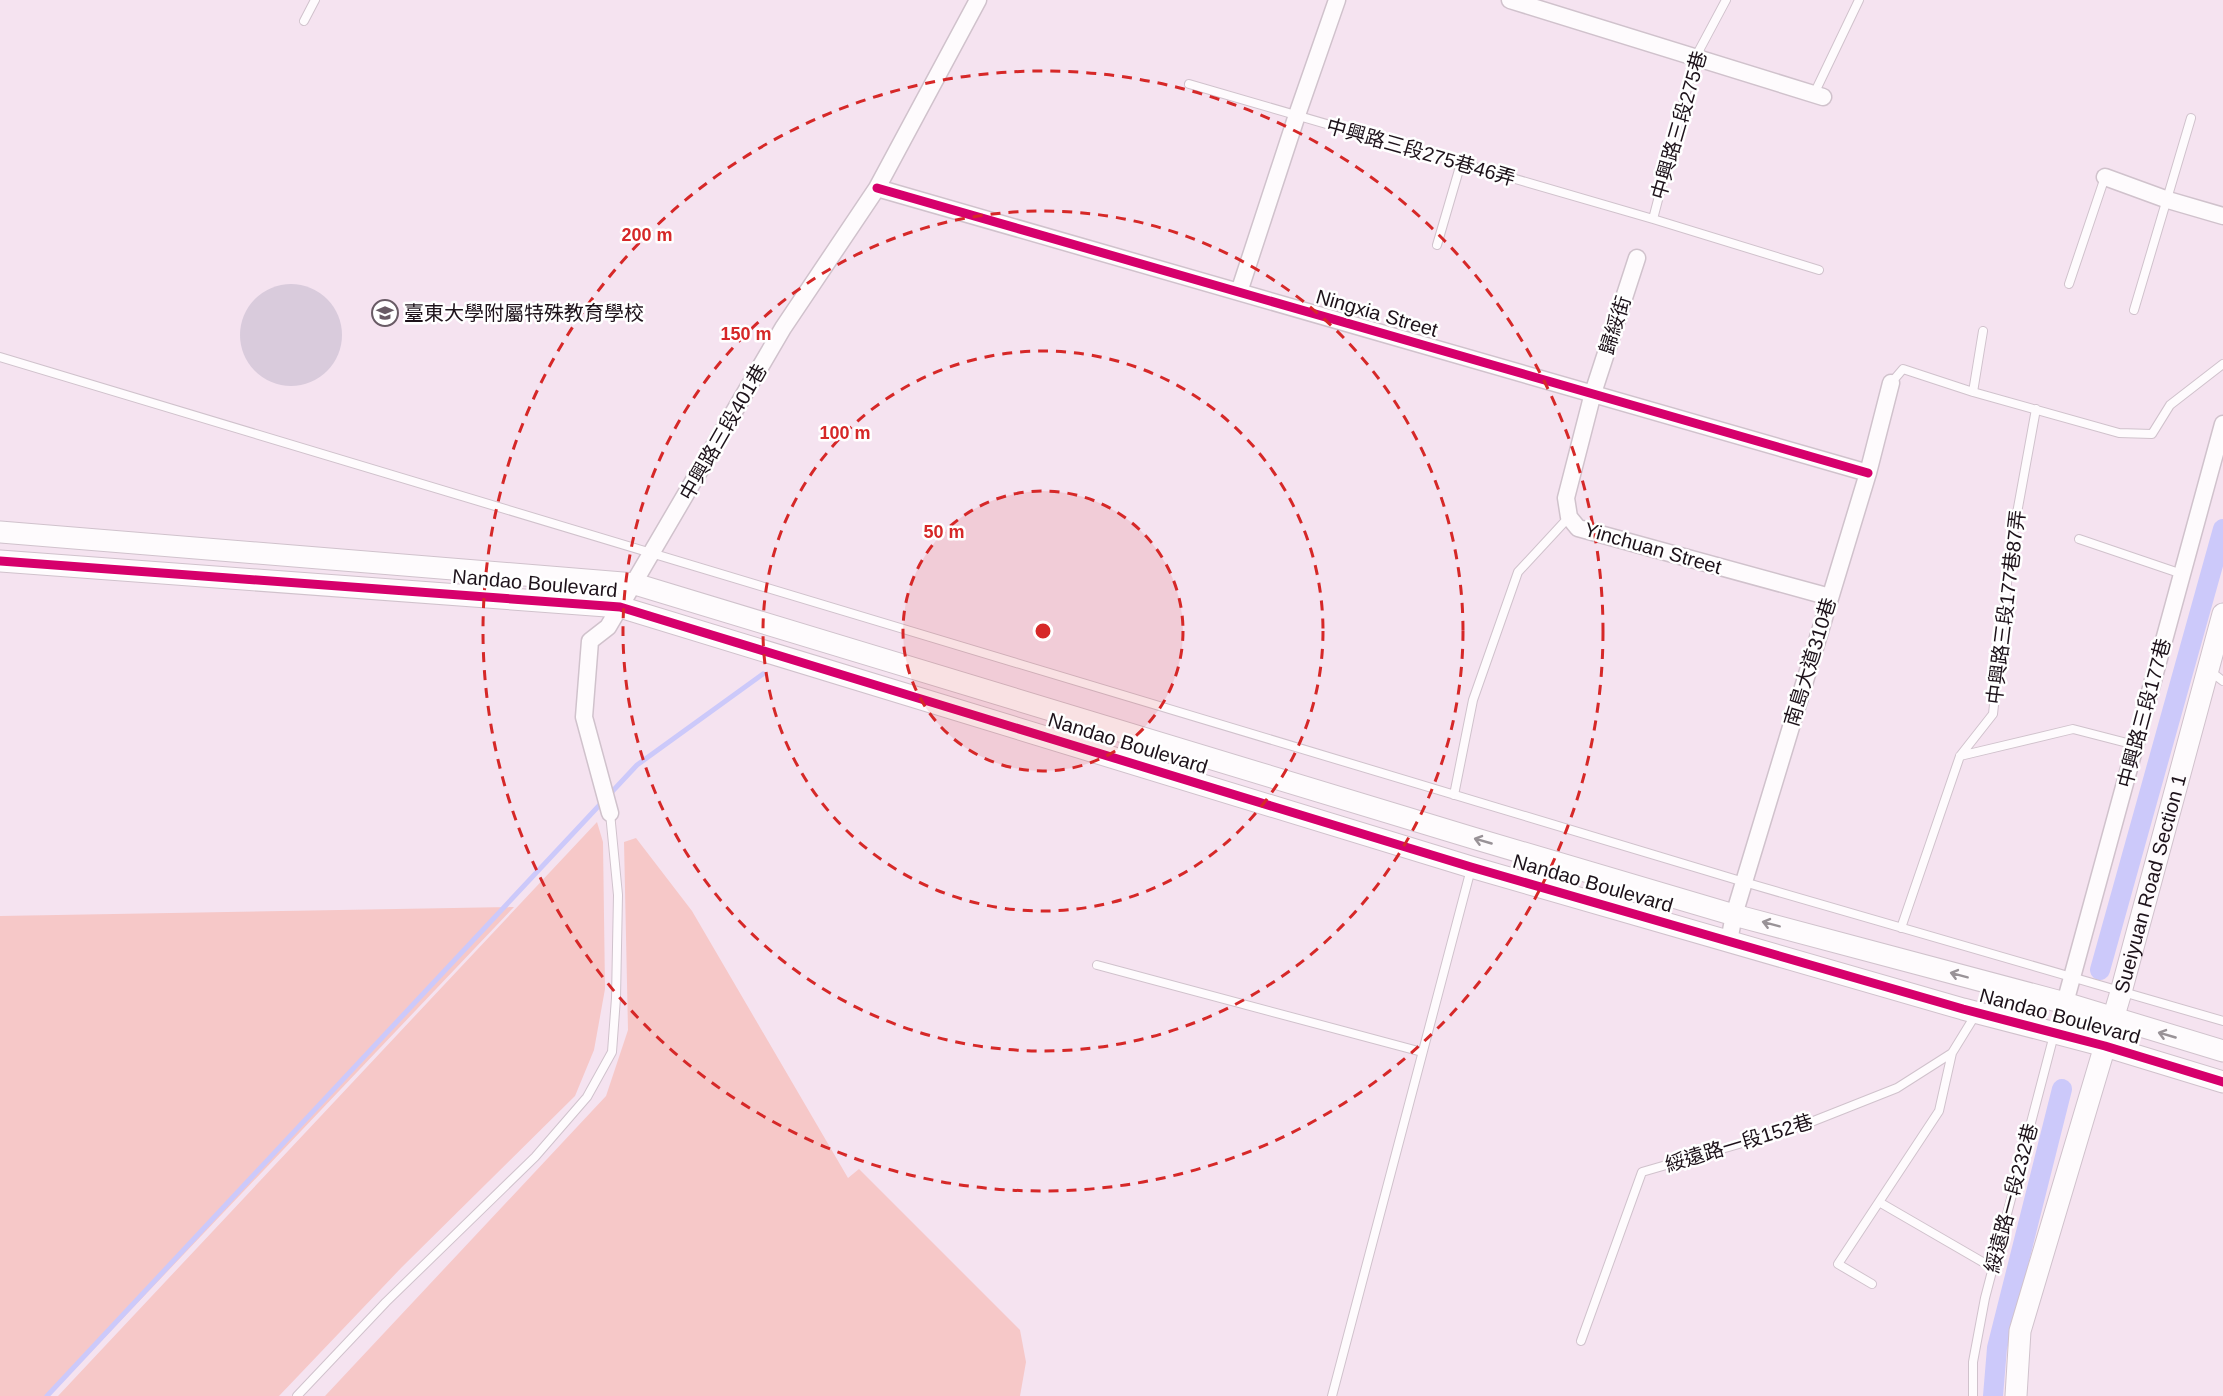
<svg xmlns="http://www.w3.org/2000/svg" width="2223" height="1396" viewBox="0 0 2223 1396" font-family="Helvetica,'Noto Sans TC',sans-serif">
	<rect width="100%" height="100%" fill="#f5e3f0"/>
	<!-- green -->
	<path fill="#f6c8c8" d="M597,822L603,842L605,989L594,1050L575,1096L402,1267L279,1396H58Z
		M636,838L692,911L848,1178L859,1169L1020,1330L1026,1362L1020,1396H325L606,1096L628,1030L624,842Z
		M514,907L49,1396H0V916Z"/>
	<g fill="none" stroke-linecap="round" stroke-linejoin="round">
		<!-- stream -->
		<path stroke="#ccc9fa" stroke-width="5" d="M47,1396L637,765L763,674"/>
		<!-- canal -->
		<path stroke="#ccc9fa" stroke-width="20" d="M2100,970L2223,529
			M1993,1396L1997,1348L2062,1089"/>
	</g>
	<!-- building -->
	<path fill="#d9cbdc" d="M240 335a51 51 0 1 1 102 0a51 51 0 1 1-102 0Z"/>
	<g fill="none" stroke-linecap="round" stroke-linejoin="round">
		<defs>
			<path id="service" d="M304,21L315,0
				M1189,84L1653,219L1819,270
				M1814,94L1859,0
				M1653,219L1695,58L1726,0
				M1437,245L1461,163
				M2069,284L2105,177
				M2134,310L2191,118
				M0,357L1744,882L2223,1021
				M1891,383L1903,369L1973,392L2119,433L2152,434L2170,405L2223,364
				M1973,392L1983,331
				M2079,539L2182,574
				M2210,671L2223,681
				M1960,756L2073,729L2135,745
				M1454,795L1473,700L1518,572L1569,517
				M1901,928L1960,756L1993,714L2011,546L2036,409
				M1097,965L1422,1052
				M1879,1202L1993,1268
				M1872,1284L1838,1264L1939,1111L1952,1053
				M1581,1341L1642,1172L1801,1126L1897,1088L1952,1053L1976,1014
				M297,1396L386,1302L535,1157L587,1097L612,1052L616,998L618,895L610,813
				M1332,1396L1471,869
				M1973,1396V1362L1985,1298L2055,1031L2064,1003"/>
			<path id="minor" d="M1510,0L1823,97
				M2105,177L2168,200L2223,216
				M877,188L1868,473
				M1637,258L1593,393L1566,498L1569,517L1578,528L1830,597
				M1239,292L1297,115L1337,0
				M610,813L584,717L590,641L608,627L783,328L877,188L978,0
				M1729,941L1734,915L1868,473L1891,383
				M2065,1003L2223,424"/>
			<g id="tertiary">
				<path d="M0,532L635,584L1473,838L1734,915L2065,1003L2223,1051"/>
				<path d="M0,561L620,607L1471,867L1963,1009L2105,1046L2223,1082"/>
				<path id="s1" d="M2016,1396L2020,1331L2121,992L2223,614"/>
			</g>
		</defs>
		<!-- service casing -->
		<use href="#service" stroke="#d0c2cc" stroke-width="10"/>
		<!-- minor casing -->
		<use href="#minor" stroke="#d0c2cc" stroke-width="19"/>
		<!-- tertiary casing -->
		<use href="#tertiary" stroke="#d0c2cc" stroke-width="23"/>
		<!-- service -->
		<use href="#service" stroke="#fefbfd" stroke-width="8"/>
		<!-- minor -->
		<use href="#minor" stroke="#fefbfd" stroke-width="16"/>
		<!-- tertiary -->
		<use href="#tertiary" stroke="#fefbfd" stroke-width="21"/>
		<defs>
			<path id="cycleway" d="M877,188L1868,473
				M0,561L620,607L1471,867L1963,1009L2105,1046L2223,1082"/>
		</defs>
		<!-- cycleway casing -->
		<use href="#cycleway" stroke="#fff" stroke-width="13"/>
		<!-- cycleway -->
		<use href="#cycleway" stroke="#d6006c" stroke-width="9"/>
	</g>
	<!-- one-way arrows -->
	<defs><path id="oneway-shaft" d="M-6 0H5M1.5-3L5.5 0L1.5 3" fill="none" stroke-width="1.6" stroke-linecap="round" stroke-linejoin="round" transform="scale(1.5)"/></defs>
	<g stroke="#999297">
		<use href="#oneway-shaft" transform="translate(1483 841) rotate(-164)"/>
		<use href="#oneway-shaft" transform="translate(1771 924) rotate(-165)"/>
		<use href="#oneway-shaft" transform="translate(1959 975) rotate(-165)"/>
		<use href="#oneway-shaft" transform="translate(2167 1035) rotate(-164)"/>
	</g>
	<!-- distance rings -->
	<circle cx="1043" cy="631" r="140" fill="#d62828" fill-opacity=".12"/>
	<g fill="none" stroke="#d62828" stroke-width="3" stroke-dasharray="10 8">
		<circle cx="1043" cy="631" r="140"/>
		<circle cx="1043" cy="631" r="280"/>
		<circle cx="1043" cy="631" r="420"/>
		<circle cx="1043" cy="631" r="560"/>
	</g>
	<!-- icons -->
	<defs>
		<symbol id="school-ring" viewBox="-11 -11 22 22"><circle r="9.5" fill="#fff" stroke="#695b65" stroke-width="1.5"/><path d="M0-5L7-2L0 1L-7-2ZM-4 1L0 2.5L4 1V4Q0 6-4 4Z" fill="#695b65"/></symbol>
	</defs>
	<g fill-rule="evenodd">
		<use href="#school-ring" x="370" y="298" width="30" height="30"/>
	</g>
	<g text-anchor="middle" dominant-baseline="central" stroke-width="5" stroke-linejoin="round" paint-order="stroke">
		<!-- street labels -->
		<g font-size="20" fill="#1d121a" stroke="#fff">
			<text transform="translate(1679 125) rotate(-74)">中興路三段275巷</text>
			<text transform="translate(1421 152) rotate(16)">中興路三段275巷46弄</text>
			<text transform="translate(1377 313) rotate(16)">Ningxia Street</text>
			<text transform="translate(1615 325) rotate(-72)">歸綏街</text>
			<text transform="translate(723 432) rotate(-60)">中興路三段401巷</text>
			<text transform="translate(1653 548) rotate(16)">Yinchuan Street</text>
			<text transform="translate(535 583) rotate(5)">Nandao Boulevard</text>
			<text transform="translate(2006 607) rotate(-83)">中興路三段177巷87弄</text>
			<text transform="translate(1810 662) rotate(-73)">南島大道310巷</text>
			<text transform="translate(2144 713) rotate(-75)">中興路三段177巷</text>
			<text transform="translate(1128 743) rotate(17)">Nandao Boulevard</text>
			<text transform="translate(1593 883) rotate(16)">Nandao Boulevard</text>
			<text stroke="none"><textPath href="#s1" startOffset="531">Sueiyuan Road Section 1</textPath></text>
			<text transform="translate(2060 1016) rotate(15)">Nandao Boulevard</text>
			<text transform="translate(1739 1143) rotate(-17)">綏遠路一段152巷</text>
			<text transform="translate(2011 1198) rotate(-75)">綏遠路一段232巷</text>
		</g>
		<!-- poi labels -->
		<g font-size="20" fill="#1d121a" stroke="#fff" text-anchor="start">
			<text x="404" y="313">臺東大學附屬特殊教育學校</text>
		</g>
	</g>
	<circle cx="1043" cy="631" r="9" fill="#d62828" stroke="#fff" stroke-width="3"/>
	<g font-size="18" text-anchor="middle" font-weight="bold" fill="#d62828" stroke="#fff" stroke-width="5" stroke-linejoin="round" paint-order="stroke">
		<text x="647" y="241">200 m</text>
		<text x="746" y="340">150 m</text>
		<text x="845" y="439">100 m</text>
		<text x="944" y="538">50 m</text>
	</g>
</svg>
